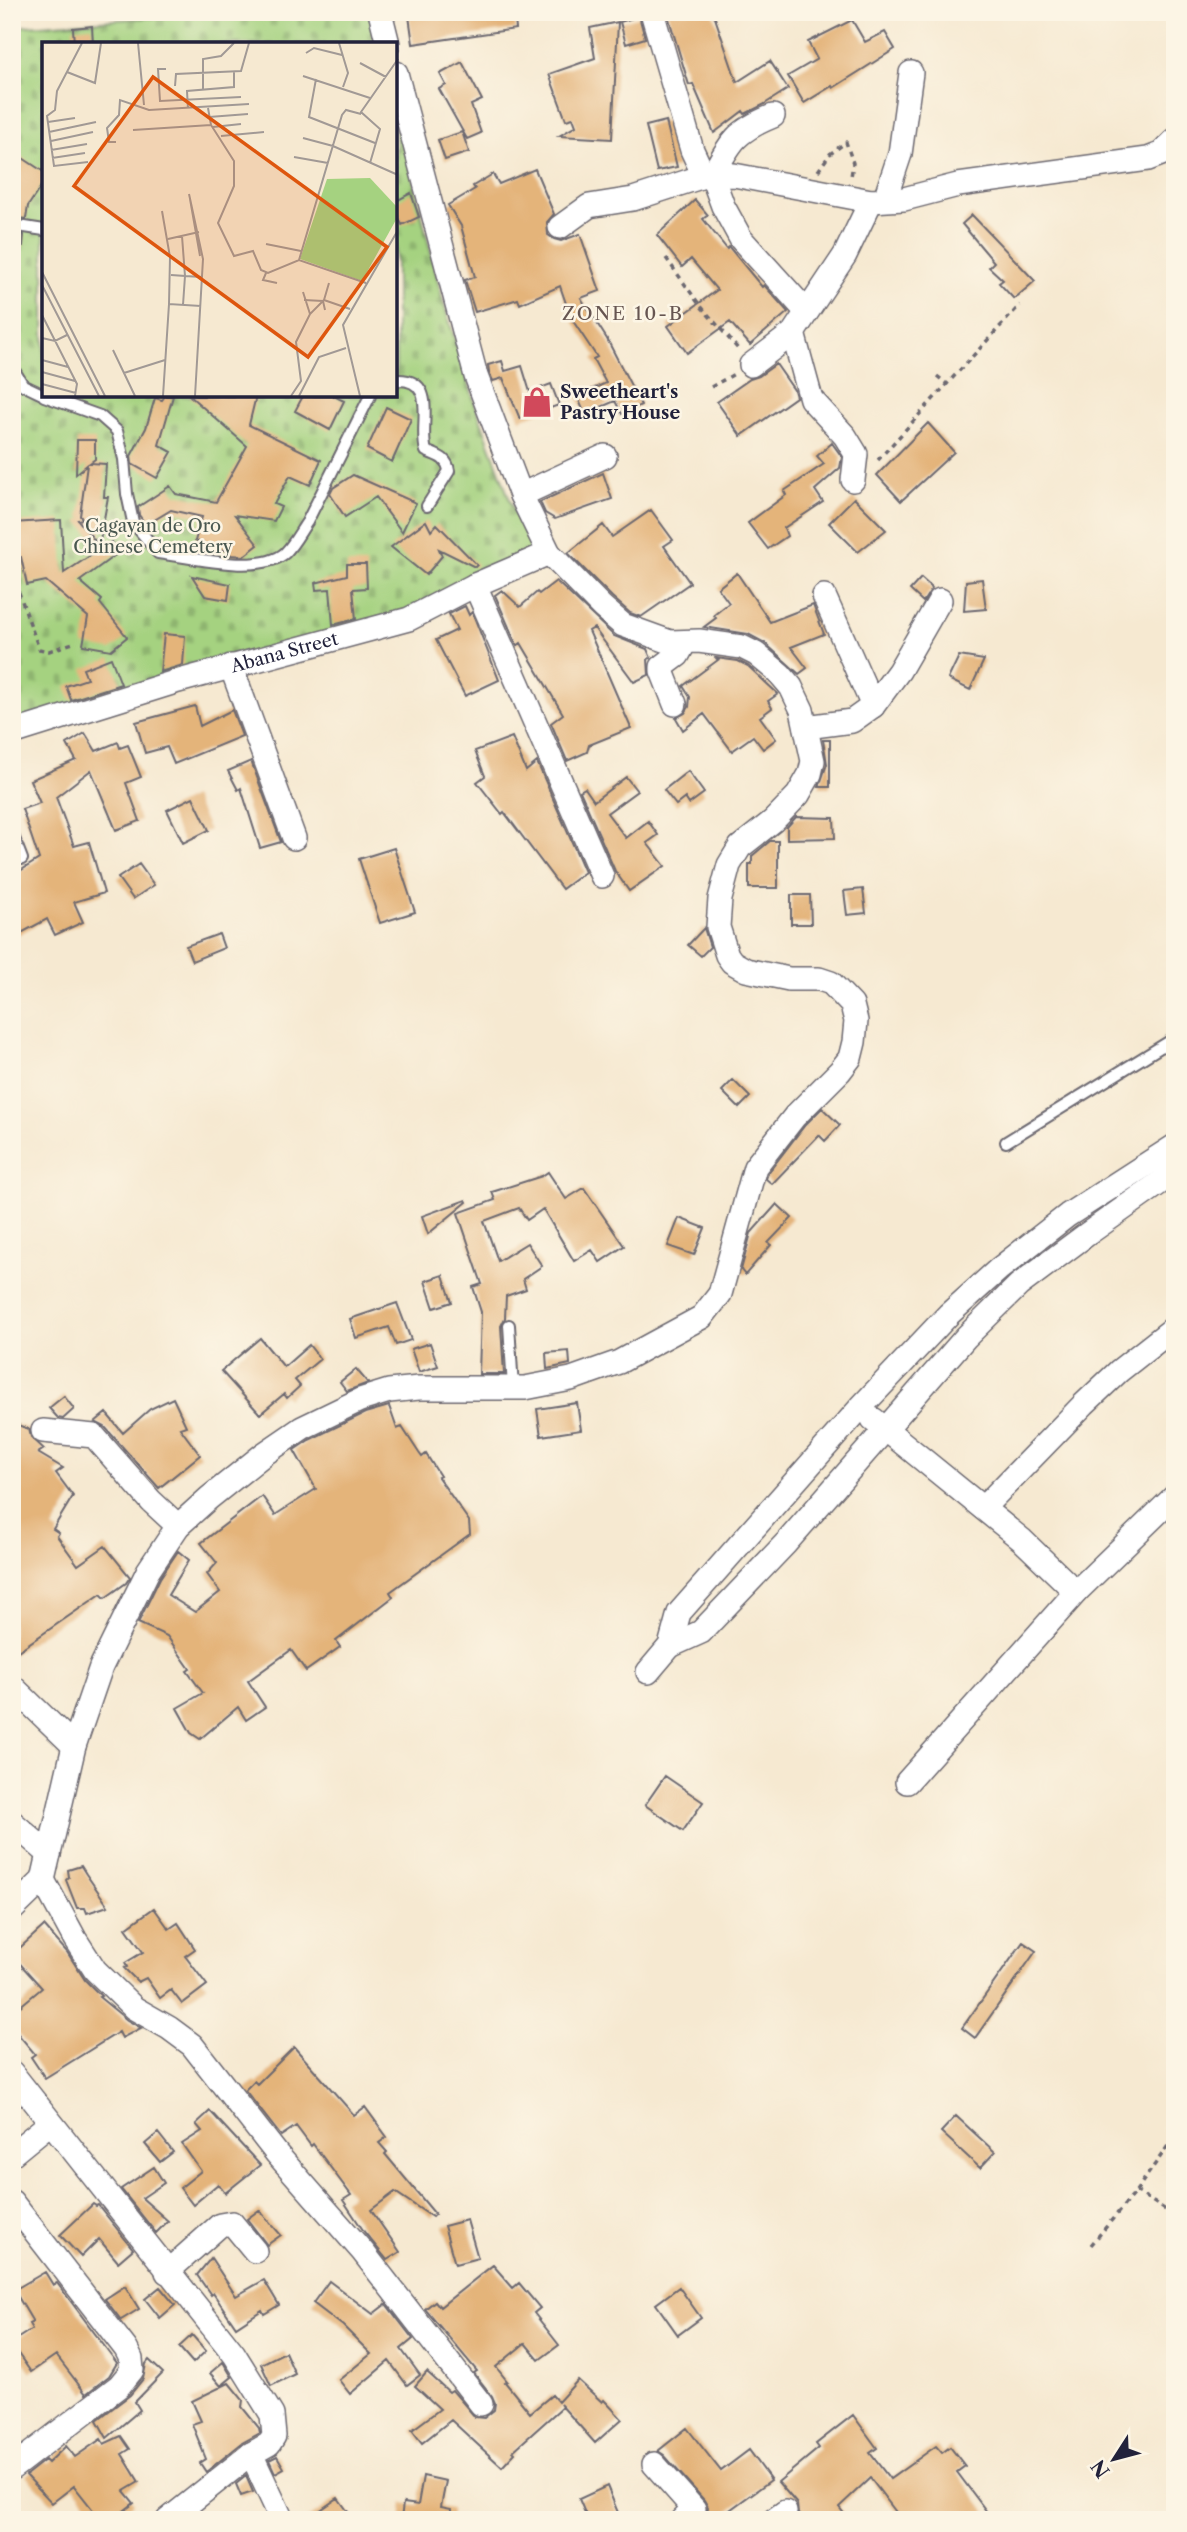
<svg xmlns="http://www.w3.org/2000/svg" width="1187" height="2532" viewBox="0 0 1187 2532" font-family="'Libre Caslon Text',serif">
	<defs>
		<pattern id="cemetery-stones" width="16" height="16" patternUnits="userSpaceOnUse" patternTransform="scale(1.75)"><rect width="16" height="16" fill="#a5d280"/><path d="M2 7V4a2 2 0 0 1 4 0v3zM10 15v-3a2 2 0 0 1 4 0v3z" fill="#8eb470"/></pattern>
	</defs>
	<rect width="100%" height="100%" fill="#fcf5e5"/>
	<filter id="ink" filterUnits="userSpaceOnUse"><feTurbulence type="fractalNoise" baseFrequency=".0143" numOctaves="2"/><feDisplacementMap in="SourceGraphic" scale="14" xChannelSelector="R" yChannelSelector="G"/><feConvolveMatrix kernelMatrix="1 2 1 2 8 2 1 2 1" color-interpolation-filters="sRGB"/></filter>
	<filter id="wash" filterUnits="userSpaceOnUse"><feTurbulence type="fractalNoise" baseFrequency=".00686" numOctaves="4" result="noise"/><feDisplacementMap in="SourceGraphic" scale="28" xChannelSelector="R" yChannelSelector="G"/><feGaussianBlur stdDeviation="1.57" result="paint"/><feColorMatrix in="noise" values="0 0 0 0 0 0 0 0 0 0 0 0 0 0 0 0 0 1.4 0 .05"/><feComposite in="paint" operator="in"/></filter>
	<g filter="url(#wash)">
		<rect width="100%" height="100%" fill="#f6e9d1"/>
		<!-- cemetery -->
		<path fill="url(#cemetery-stones)" stroke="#647a5e" stroke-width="2" d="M233,12H371L379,44H44V396H396V111L442,298L475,404L512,506L538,553L406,615L12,727V27Z"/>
		<g id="blocks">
			<!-- building -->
			<path fill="#e4b47a" d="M438,12H514L516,29L413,44L409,16Z
				M667,12H713L737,82L770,61L788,89L763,105L745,114L743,111L714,133L693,84L689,85Z
				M639,16L645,38L626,44L620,22Z
				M852,20L865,42L885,32L895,49L833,88L832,86L804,103L788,76L817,59L808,42Z
				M618,22L612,139L559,136L576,126L573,118L566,120L549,74L595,58L590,28Z
				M92,26L93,44H74L73,28Z
				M462,62L482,100L471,105L481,133L467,139L439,89L446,85L440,74Z
				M666,121L677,167L657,171L646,126Z
				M462,132L469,152L445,160L438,140Z
				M12,151L44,172V182L28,206L26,219L12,217L16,188L12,186Z
				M535,169L554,214L547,222L548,235L554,239L561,241L580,234L600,291L581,298L607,339L641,405L622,414L615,401L585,414L577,396L606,383L593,359L597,357L571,318L560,286L520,304L518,299L475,312L465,280L475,277L461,226L448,205L475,189L473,186L493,174L499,184Z
				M411,193L419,217L402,225L396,212V201Z
				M695,200L708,215L703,219L727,249L729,247L762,287L764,285L788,312L750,345L730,322L687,353L668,326L717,290L691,259L682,267L657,235Z
				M972,215L1035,281L1014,299L999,283L1003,280L989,267L994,262L962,224Z
				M12,233L24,235L23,246L12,245Z
				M502,361L505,371L522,366L530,392L551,384L559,405L520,419L503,378L493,381L489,372L488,365Z
				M776,364L794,390L796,397L741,436L717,402L750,379L759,376Z
				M165,396H173L159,445L172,452L157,478L132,464L131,456L146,428L155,398L162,400Z
				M190,396H256L249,425L321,460L310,485L290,476L274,504L281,507L274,521L235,515L258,545L244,556L231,555L228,551L195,541L202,517L171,510L146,525L139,515L138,507L170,486L176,494L216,502L247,446Z
				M303,396H334L344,401L330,430L295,411Z
				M386,407L411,419L392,462L367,449Z
				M928,423L954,452L901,501L877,475Z
				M77,440H95V459L90,463L106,464L104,497H108L99,546L78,520L83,519L80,516L87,465L76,474Z
				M832,443L842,457L840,468L815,490L823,502L784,528L787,536L768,549L748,523L786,495L784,491L824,464L817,456Z
				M603,473L612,499L555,519L545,513L540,502Z
				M353,475L416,503L402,532L376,497L345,517L330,494L333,488Z
				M854,498L886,530L858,552L829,523Z
				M651,510L673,540L664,546L690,583L641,617L630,613L612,597L568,553L603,525L612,537Z
				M61,520L64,573L111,542L118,553L80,581L102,600L100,603L127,637L111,650L83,645L88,617L46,581L27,585L21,557H14L12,523Z
				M426,521L431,531L437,524L477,565L475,567L439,549L442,556L426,575L391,547Z
				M347,564H366L367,588L353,589L356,619L333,625L330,589L316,590L315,583L347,575Z
				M737,573L770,622L813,605L824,634L791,647L807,668L799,674L765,643L748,634L704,627L716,618L714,615L729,603L718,588Z
				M192,576L230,584L228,600L205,596Z
				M921,578L932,588L923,602L910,590Z
				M982,579L986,609L964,611L966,581Z
				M556,581L614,636L647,649L651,658L648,659L649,675L634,682L594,628L589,631L631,728L589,745L587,752L567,761L551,723L563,714L521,643L517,646L495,595L502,590L520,607L537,592L539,594Z
				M465,606L469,615L472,612L499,680L465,696L436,640L457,630L449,614Z
				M164,634L185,636L183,665L160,672Z
				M959,656L984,660L970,690L948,679Z
				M111,658L121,684L71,700L66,686L87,679L83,669Z
				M716,658L738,661L748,666L778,694L768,701L772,708L760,717L776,739L763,749L753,736L732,751L704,714L683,730L676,718L685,713L689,707L690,697L683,686L718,660Z
				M195,706L200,726L232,710L242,736L174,764L167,747L145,753L136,722Z
				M85,733L96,751L118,742L120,748L128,745L141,777L126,783L140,821L116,830L91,770L56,797L74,846L89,842L104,893L74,902L83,922L55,935L47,919L12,938V876L39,859L22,809L40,803L30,780L76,760L67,744Z
				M512,737L526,771L537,762L585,872L562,889L504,812L502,814L477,782L485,776L475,751Z
				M823,740H830V787H819L827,764Z
				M251,761L281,842L260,848L241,788L238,790L228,771Z
				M688,771L704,793L689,804L685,798L676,805L664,790Z
				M626,777L637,791L607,813L626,838L648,821L658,835L647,843L665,866L629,891L615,871L580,791L585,788L594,801Z
				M193,797L209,830L183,843L167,810Z
				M796,817L834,818L835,838L787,839V827Z
				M770,841H778V888H749V864H752V856Z
				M394,848L415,912L380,923L359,859Z
				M139,864L154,885L133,899L118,878Z
				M863,889L866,913L847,915L844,891Z
				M791,895H810L811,924H791Z
				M704,928L710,947L701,956L688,945Z
				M219,934L224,948L192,961L186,946Z
				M733,1080L750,1097L739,1108L722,1091Z
				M822,1108L840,1125L825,1141L819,1135L772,1184L766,1179L768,1173L805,1125Z
				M548,1172L566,1199L584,1188L624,1246L600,1262L592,1250L574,1261L543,1209L527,1220L519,1208L484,1221L498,1261L527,1243L542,1266L523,1279L526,1289L506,1296L505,1318L501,1326L504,1374H479L481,1312L473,1287L482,1284L458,1213L495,1200L492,1192L542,1176Z
				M466,1200L467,1202L428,1234L422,1216Z
				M777,1204L792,1218L768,1243L771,1245L745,1275L741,1270L751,1233Z
				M679,1218L705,1228L694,1255L668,1246Z
				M443,1275L452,1302L434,1308L425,1281Z
				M397,1303L411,1340L396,1345L389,1327L356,1338L350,1319Z
				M260,1338L284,1367L309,1345L320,1359L295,1380L300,1386L287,1398L284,1394L260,1414L221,1371Z
				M430,1343L438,1366L419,1372L411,1349Z
				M569,1351L570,1364L547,1369L546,1353Z
				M356,1369L368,1383L347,1391L340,1382Z
				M64,1396L74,1409L63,1419L58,1418L49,1408Z
				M173,1398L186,1426L180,1428L200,1455L159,1488L105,1427L95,1422L106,1413L123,1433L150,1409Z
				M577,1403L581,1430L541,1436L537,1409Z
				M389,1406L397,1429L402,1427L419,1453L422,1457L426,1454L440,1476L438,1477L469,1521L470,1534L390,1592L393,1597L336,1641L340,1647L306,1671L291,1650L248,1681L265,1707L246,1720L238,1707L200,1739L191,1733L177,1708L203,1693L187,1671L190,1669L167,1636L138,1623L160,1578L178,1551L189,1560L168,1595L195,1612L220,1592L207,1574L217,1563L201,1543L262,1496L275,1515L316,1489L294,1450L309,1440L365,1413Z
				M12,1423L29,1429L31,1437L44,1449L38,1453L63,1468L56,1473L73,1496L53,1529L59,1533L57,1536L78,1565L105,1546L130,1577L126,1583L105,1598L101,1594L12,1655Z
				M665,1776L703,1802L683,1831L645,1805Z
				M81,1866L86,1874L108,1906L87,1913L85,1908H77L66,1880L69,1877L68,1870Z
				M154,1908L169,1929L178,1923L195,1949L185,1956L207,1985L182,2004L171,1990L160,1998L146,1978L138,1982L124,1968L127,1967L125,1963L143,1952L126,1928Z
				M44,1926L67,1952L85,1980L101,1996L99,1997L127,2020L141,2028L122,2038L119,2032L45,2078L31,2057L35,2054L12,2027V2013L42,1988L12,1955Z
				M1023,1942L1036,1951L975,2038L962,2028Z
				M294,2047L354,2115L365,2107L387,2137L379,2143L387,2152L385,2154L435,2214L432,2217L395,2192L371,2210L400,2252L387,2260L365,2233L343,2200L351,2195L313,2144L311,2146L296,2126L281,2136L245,2090L254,2081L257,2084Z
				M210,2111L260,2165L225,2193L218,2184L193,2205L180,2188L201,2171L182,2144L202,2131L196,2124Z
				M956,2116L995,2152L980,2168L941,2132Z
				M158,2133L173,2152L160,2162L145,2144Z
				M154,2167L164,2183L142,2198L168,2221L156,2233L121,2189Z
				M93,2204L96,2206L98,2205L133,2249L118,2262L99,2239L81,2257L60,2235Z
				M259,2210L281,2235L267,2245L247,2219Z
				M467,2220L478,2258L455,2264L444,2226Z
				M211,2258L236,2296L264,2280L279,2305L264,2314L262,2310L236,2327L213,2293L211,2295L197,2275Z
				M493,2265L513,2288L519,2283L540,2308L534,2313L559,2345L539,2360L525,2343L496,2367L507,2381L505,2382L530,2413L552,2395L558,2402L578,2380L602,2402L604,2400L622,2419L595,2443L560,2404L562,2407L513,2451L515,2453L502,2467L451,2420L422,2443L412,2430L440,2409L415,2386L427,2372L449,2392L452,2390L475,2417L484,2418L494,2410L495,2403L492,2396L474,2373L477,2371L425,2309L435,2301L440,2307Z
				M45,2272L53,2285L57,2283L117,2363L109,2376L86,2394L56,2355L31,2372L12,2345V2342L32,2329L29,2324L33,2322L14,2290Z
				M329,2281L373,2314L386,2304L413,2339L401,2349L420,2375L407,2385L389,2361L350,2394L339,2380L371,2354L343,2326L313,2303Z
				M125,2286L139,2309L121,2320L105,2299Z
				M160,2287L175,2305L160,2318L145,2299Z
				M679,2287L701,2318L678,2335L656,2304Z
				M192,2335L206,2351L193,2363L179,2347Z
				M285,2352L295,2374L271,2386L261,2364Z
				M149,2360L163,2373L135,2402L140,2410L107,2438L97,2420L130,2395L143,2379L146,2364Z
				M223,2362L232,2377L221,2386L210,2373Z
				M229,2383L243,2400L242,2407L259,2428L260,2433L242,2443L206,2472L200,2463L206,2459L192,2424L201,2421L192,2401Z
				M853,2415L877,2448L870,2453L890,2479L936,2446L942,2453L950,2447L965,2466L957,2472L993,2520H902L870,2478L839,2507L849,2520H803L798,2514L797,2504L778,2482L819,2448L816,2444Z
				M687,2428L721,2471L749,2450L771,2480L716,2520H712L707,2514L708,2507L704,2500L664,2455L658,2451Z
				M121,2436L130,2449L122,2454L139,2482L124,2491L134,2503L112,2520H101L74,2486L52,2503L26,2475L45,2460L48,2463L66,2446L75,2457L101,2439L104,2444Z
				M277,2456L284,2468L275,2473L269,2460Z
				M246,2476L253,2492L241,2496L236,2484Z
				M423,2476L446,2481L441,2507L451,2509V2520H401L403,2503L418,2505Z
				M607,2486L619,2515L609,2520H588L579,2499Z
				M338,2498L354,2520H306Z"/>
		</g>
	</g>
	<g filter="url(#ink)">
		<use href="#blocks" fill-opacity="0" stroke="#6c6870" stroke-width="2"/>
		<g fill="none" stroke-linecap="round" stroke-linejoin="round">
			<defs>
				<path id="service" d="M12,225L44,230
					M12,367L23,385L44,395
					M396,380C440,378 418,426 426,451C437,456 447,457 449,471L427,506
					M44,396L100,416L117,431L124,459L127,494L133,522L158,553C190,557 260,575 285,553C294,544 300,532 307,522L370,396
					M12,833L22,859
					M1006,1142L1175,1038
					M509,1325L513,1388"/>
				<g id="minor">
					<path d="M380,12L388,44"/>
					<path d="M652,12L692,150L704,176"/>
					<path d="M773,116C736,131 731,141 712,176L723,206L741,239L806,311"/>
					<path d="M885,199L900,154L911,73"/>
					<path d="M560,227L589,206L633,199L704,176L734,175L871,201L904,199L958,185L1148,159L1161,154L1175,140"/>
					<path d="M793,333L811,399L845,436L856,454L853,480"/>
					<path d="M751,365L793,333L845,255L871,201"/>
					<path d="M521,495L605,456"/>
					<path d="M475,585L602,876"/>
					<path d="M231,666L294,838"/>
					<path d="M675,704L662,671V667L678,655L684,644"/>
					<path d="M873,706L899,671L940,600"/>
					<path d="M806,727L852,721L873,706L824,596"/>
					<path id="s1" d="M12,733L175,682L409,619L475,585L549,553"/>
					<path d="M873,1419L1022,1540L1076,1592"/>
					<path d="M43,1431L94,1436L151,1501L178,1526"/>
					<path d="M983,1508L1084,1404L1119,1371L1175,1327"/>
					<path d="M670,1646L701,1632L786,1543L966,1337L1019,1285L1086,1235L1175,1172"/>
					<path d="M648,1672L670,1646L679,1613L860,1408L949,1314L999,1269L1068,1215L1175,1146"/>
					<path d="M12,1686L74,1746"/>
					<path d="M907,1782L1076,1592L1175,1496"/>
					<path d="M12,1822L49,1854"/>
					<path d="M43,1880L75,1939L95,1970L134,2008L169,2028L192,2045L277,2154L363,2252L481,2404"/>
					<path d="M12,1910L43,1880L74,1746L101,1667L148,1571L178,1526L209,1498L264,1454L302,1428L360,1400L389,1391L419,1388H525L571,1379L619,1362L702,1317L720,1294L755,1167L795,1116L840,1071L850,1058L854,1042L856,1021L852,1005L831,983L819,979H789L746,970L732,962L727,955L718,927L720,899L729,865L740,847L773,821L798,795L810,774L813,761L802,710L791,687L780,674L756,654L742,647L699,641L670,642L623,625L602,607L549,553L521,495L476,376L396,73"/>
					<path d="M12,2073L234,2354L272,2415L274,2436L269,2444L251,2454L168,2520"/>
					<path d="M12,2154L50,2123"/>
					<path d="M12,2202L126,2349L131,2359L132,2370L119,2386L12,2468"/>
					<path d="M167,2272L220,2225L232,2223L255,2251"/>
					<path d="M251,2454L282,2520"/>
					<path d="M654,2464L694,2509L683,2520"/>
					<path d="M774,2520L785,2512"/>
				</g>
			</defs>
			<!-- service casing -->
			<use href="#service" stroke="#6c6870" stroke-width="14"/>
			<!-- minor casing -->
			<use href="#minor" stroke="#6c6870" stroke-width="26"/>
			<!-- path -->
			<path stroke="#6c6870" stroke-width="3.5" stroke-dasharray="5 5" stroke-linecap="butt" d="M818,171L830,154L846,142L853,163L851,177
				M666,258L699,304L739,350
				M937,376L947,384L1020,305
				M711,387L734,374
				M12,402L17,444L12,449
				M878,460L947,384
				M12,573L39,649L49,651L73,643
				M1136,2191L1175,2136
				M1091,2245L1136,2191L1175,2216"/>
			<!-- service -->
			<use href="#service" stroke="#fff" stroke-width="10"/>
			<!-- minor -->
			<use href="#minor" stroke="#fff" stroke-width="23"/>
		</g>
	</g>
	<!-- icons -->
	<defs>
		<symbol id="shop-bare" viewBox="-9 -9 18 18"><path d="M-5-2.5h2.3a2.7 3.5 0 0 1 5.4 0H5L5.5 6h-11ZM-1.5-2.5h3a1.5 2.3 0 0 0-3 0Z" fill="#d1495b" stroke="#fcf5e5" stroke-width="2.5" paint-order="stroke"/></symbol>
	</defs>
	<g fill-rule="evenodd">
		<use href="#shop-bare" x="515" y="380" width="44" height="44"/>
	</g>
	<g text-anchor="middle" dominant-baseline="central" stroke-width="5" stroke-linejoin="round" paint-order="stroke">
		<!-- poi labels -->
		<g font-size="18" font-weight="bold" fill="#22223b" stroke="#fcf5e5" text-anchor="start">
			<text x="560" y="392">Sweetheart's<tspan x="560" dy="21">Pastry House</tspan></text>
		</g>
		<!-- park labels -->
		<g font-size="18" fill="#495750" stroke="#fcf5e5">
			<text x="153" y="526">Cagayan de Oro<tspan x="153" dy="21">Chinese Cemetery</tspan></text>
		</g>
		<!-- street labels -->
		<g font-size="18" fill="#22223b" stroke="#fcf5e5">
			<text stroke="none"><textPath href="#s1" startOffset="284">Abana Street</textPath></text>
		</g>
		<!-- neighbourhood labels -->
		<g font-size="19" letter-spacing="2" fill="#665551" stroke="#fcf5e5">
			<text x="623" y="313">ZONE 10-B</text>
		</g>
	</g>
	<!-- overview -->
	<g transform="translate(42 42)">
		<rect width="355" height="355" fill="#f6e9d1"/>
		<path d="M328,136L355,165V176L320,239L258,217L285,137Z" fill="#a5d280"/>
		<path fill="none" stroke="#a19995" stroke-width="2" d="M40,1L15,49L13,68L5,74L12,124L46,120M96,1L102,63M297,1L306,31L301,45M264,11L272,6L300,13M318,21L344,35M124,27H116L118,59L199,55M25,30L53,41L59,1M261,34L328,56M274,37L267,75L333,101M133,44L134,32L199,29L207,1M161,47V17L179,14L192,1M166,66L169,83L192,119V144L176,181L192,214L211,209L219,228L226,231L257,218L324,241M146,67L145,49L192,45V30M167,75L206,72M6,80L33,76M171,85L199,82M91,88L169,83M7,90L54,80M179,94L222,90M261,96L291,104L356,133M9,99L51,90M74,100H67L65,86L77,73L78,58L107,68L207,62M9,108L45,102M252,115L286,121M10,116L43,111M328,121L338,87L319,70L356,17M147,152L161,217L153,354M148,157L158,214M120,169L128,215L127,262M140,194L143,234L160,235M126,197L157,190M224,202L259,209M257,218L300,73L304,68L319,72M0,230L63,354M224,231L221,238L235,241M129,233L143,234L141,263M0,243L57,354M261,250L268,272M262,258L281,259L283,268M282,258L308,267M0,273L35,342L33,354M0,296L13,299L25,293M71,308L93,354M0,318L26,325M0,330L33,339M82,331L123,318M0,342L34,351M121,354L127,262L159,264M249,354L259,339L254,300L268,272L282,258L287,241M257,354L277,315L304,306M318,354L301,283L356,188"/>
		<path fill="#de560e" fill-opacity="0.15" stroke="#de560e" stroke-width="3.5" d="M111,35L345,205L266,315L32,144Z"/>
		<rect width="355" height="355" fill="none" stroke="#22223b" stroke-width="3.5"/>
	</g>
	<!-- margin -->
	<rect width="1187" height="2532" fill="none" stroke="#fcf5e5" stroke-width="42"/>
	<!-- north arrow -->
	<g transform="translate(1114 2459) rotate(234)" stroke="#fcf5e5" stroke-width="5" paint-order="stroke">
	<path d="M0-5L12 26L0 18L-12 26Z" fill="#22223b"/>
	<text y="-10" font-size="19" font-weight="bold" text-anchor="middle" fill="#22223b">N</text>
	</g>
</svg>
